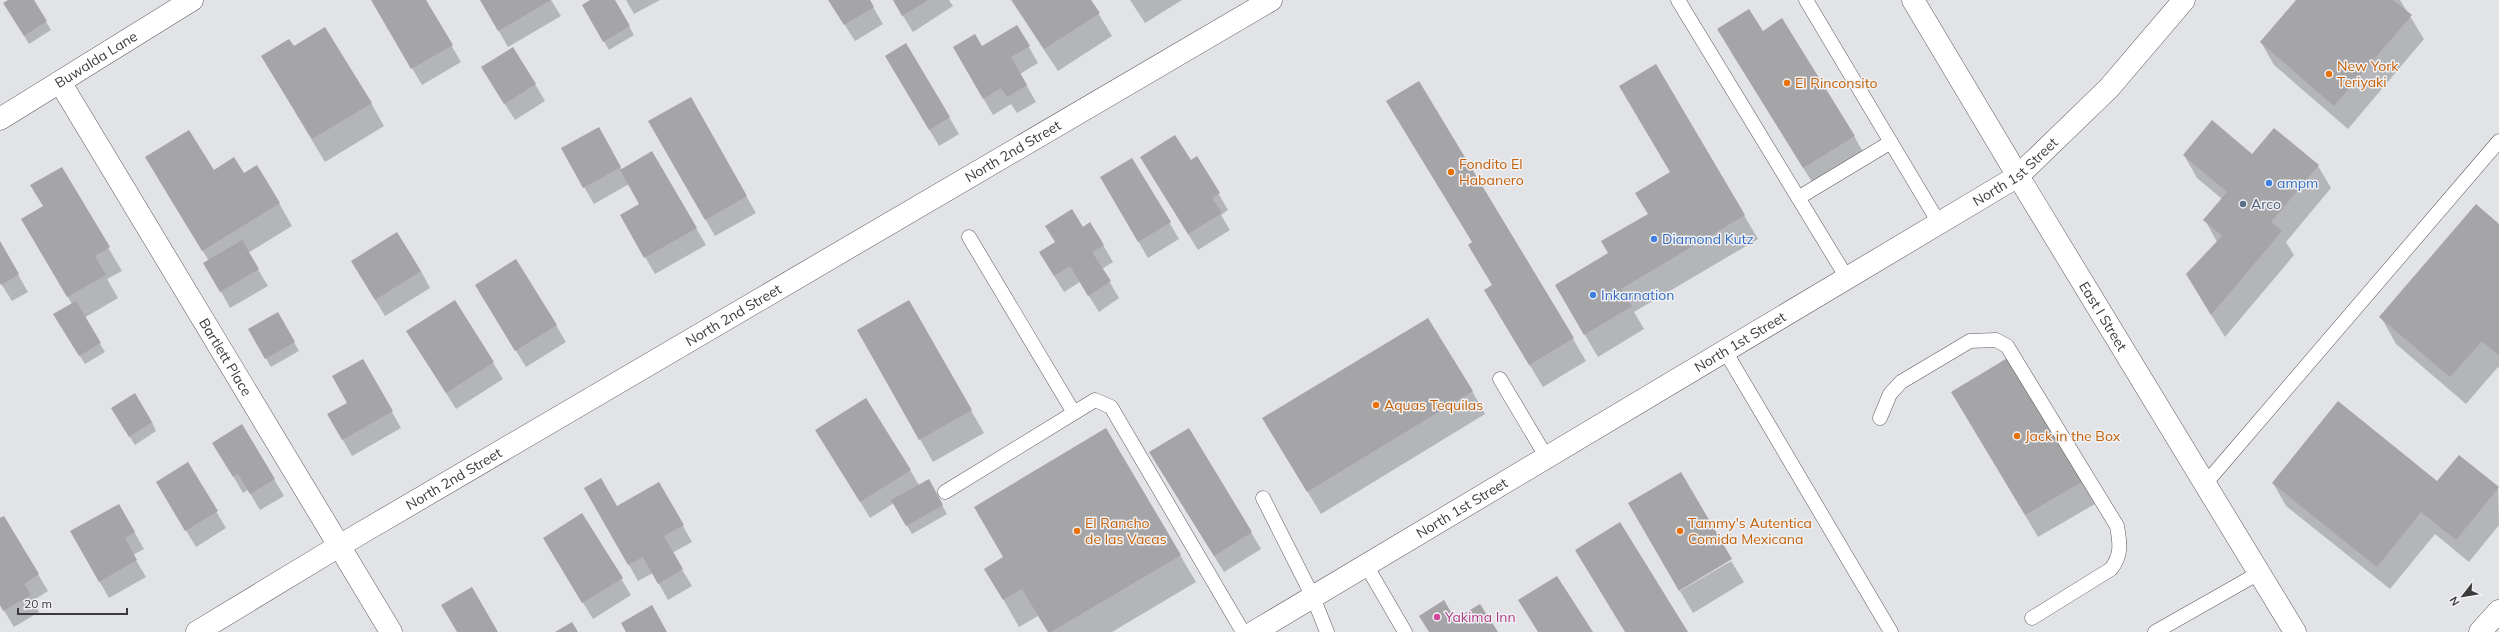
<svg xmlns="http://www.w3.org/2000/svg" width="2499" height="632" viewBox="0 0 2499 632" font-family="Mulish,sans-serif">
	<rect width="100%" height="100%" fill="#e2e3e6"/>
	<!-- shadow -->
	<path fill="#0003" d="M10,0H33L51,30L29,44L10,12Z
		M372,0H425L461,62L422,85Z
		M481,0H551L561,16L508,47Z
		M592,0H614L634,35L609,50L583,5Z
		M626,0H660L634,14Z
		M829,0H869L883,24L855,41Z
		M893,0H949L953,6L913,32Z
		M1011,0H1090L1112,36L1058,71Z
		M1130,0H1182L1145,23Z
		M2297,0H2400L2424,39L2348,129L2274,65L2261,42Z
		M1017,26L1038,63L1020,74L1036,102L1017,113L1011,104L993,115L954,48L982,47Z
		M906,44L959,134L939,146L886,56Z
		M1731,52L1854,136L1867,159L1817,190Z
		M262,57L371,103L384,126L325,162Z
		M1656,66L1758,239L1634,312L1644,329L1598,357L1556,286L1610,254L1649,214L1672,172Z
		M492,84H535L545,101L515,120Z
		M690,99L756,213L715,236L650,122Z
		M598,128L622,170L652,153L706,245L655,274L621,216L641,204L629,184L594,204L562,149Z
		M2184,155H2252L2318,166L2331,188L2286,242L2294,255L2225,337L2200,297L2217,242L2205,220L2222,199L2197,178Z
		M1197,157L1228,210L1221,215L1230,230L1198,250L1151,174L1190,162Z
		M1132,159L1179,239L1148,258L1101,177Z
		M61,168L122,271L107,279L118,298L84,318L105,352L85,364L59,323L72,304L35,242Z
		M214,171L244,175L279,203L292,226L248,253L268,286L230,308L205,263L209,261L159,180Z
		M2499,225V368L2498,367L2466,404L2396,344L2381,317Z
		M1083,228L1103,245L1113,262L1102,269L1119,298L1099,312L1080,282L1064,292L1040,253Z
		M0,243L28,292L12,301L0,282Z
		M1473,243L1573,339L1586,361L1543,387L1498,313L1493,286Z
		M421,271L430,288L385,316L362,278Z
		M455,301L503,379L456,409L417,347Z
		M486,302L556,325L566,342L526,367Z
		M909,302L984,433L933,462L858,331Z
		M277,313L299,351L271,367L249,329Z
		M363,360L401,428L352,456L328,414L348,403Z
		M1472,391L1485,414L1321,514L1277,441Z
		M1966,415L2082,481L2095,504L2038,537Z
		M117,417L152,422L156,431L135,445Z
		M242,426L284,496L260,510L248,490L243,493L223,459Z
		M1189,429L1261,549L1224,572L1160,469Z
		M826,446L910,470L919,485L928,480L947,514L912,534L894,503L870,518Z
		M188,464L226,528L196,547L167,499Z
		M659,483L692,542L672,553L692,586L668,600L653,573L638,581L586,488L616,508Z
		M2273,483H2437L2498,487L2499,525L2469,562L2435,534L2390,589L2286,506Z
		M119,505L144,549L133,555L146,577L109,598L71,532Z
		M582,515L631,595L593,619L554,555Z
		M4,517L48,591L32,601L39,612L14,627L0,604V519Z
		M1180,555L1196,582L1112,632H1048L1038,616L1019,627L986,569Z
		M1731,561L1744,582L1693,613L1680,591Z"/>
	<!-- building -->
	<path fill="#a5a5a8" d="M8,0H34L47,21L24,36L3,3Z
		M371,0H426L453,45L411,69Z
		M480,0H551L498,31Z
		M590,0H615L630,26L603,42L582,5Z
		M828,0H870L874,7L844,25Z
		M893,0H928L902,16Z
		M1012,0H1091L1100,13L1044,49Z
		M2296,0H2393L2412,15L2334,106L2260,42Z
		M1749,9L1763,31L1782,18L1855,136L1803,168L1717,29Z
		M1017,25L1030,46L1011,57L1027,85L1007,97L1001,88L983,99L953,47L975,34L982,46Z
		M325,27L372,103L312,139L261,56L289,39L294,46Z
		M906,43L950,117L929,130L885,56Z
		M513,47L536,84L504,104L481,67Z
		M1656,64L1745,215L1621,289L1632,306L1584,335L1555,285L1608,253L1601,241L1648,214L1635,193L1670,172L1619,86Z
		M1419,81L1574,338L1529,365L1484,290L1492,285L1468,245L1472,242L1386,101Z
		M691,97L747,196L705,220L648,121Z
		M2212,120L2252,154L2274,128L2319,165L2271,222L2282,231L2211,315L2186,274L2222,236L2203,220L2227,192L2183,155Z
		M599,127L621,167L583,188L561,148Z
		M189,130L214,170L234,157L244,173L257,165L280,203L202,251L145,157Z
		M1175,135L1191,160L1197,156L1220,193L1212,198L1222,213L1188,234L1140,157Z
		M652,151L697,228L644,258L620,215L639,204L620,170Z
		M1132,158L1171,222L1138,242L1100,177Z
		M62,167L110,247L95,256L106,275L67,297L21,219L43,206L30,185Z
		M2476,204L2499,224V356L2482,341L2450,377L2379,317Z
		M1072,209L1083,227L1090,222L1104,245L1092,252L1111,281L1088,296L1070,266L1054,276L1039,252L1055,242L1045,226Z
		M397,232L421,271L375,300L351,261Z
		M242,240L259,269L220,292L203,263Z
		M0,241L19,274L1,285L0,283Z
		M516,259L557,325L515,351L475,285Z
		M455,300L494,362L446,393L406,331Z
		M909,300L972,410L919,440L857,330Z
		M76,301L101,343L79,356L53,314Z
		M278,312L295,342L265,359L248,329Z
		M1428,318L1473,391L1307,492L1262,418Z
		M2009,357L2083,481L2025,515L1951,392Z
		M363,359L393,411L342,440L327,414L347,403L332,376Z
		M135,393L152,422L129,437L111,408Z
		M866,398L911,470L860,502L815,430Z
		M2338,401L2437,481L2459,455L2499,487L2456,540L2421,512L2377,567L2272,483Z
		M242,424L275,479L250,494L238,474L233,477L212,443Z
		M1106,428L1181,555L1051,632H1048L1022,589L1003,600L984,569L1003,557L974,507Z
		M1189,428L1252,532L1214,556L1149,452Z
		M188,462L218,511L185,531L156,482Z
		M1681,472L1732,559L1679,591L1628,503Z
		M601,478L617,506L659,482L684,525L664,536L683,569L658,584L643,557L628,565L584,488Z
		M929,479L943,505L906,526L891,500Z
		M119,504L135,532L125,538L137,560L99,582L70,531Z
		M582,513L623,578L582,603L543,538Z
		M4,516L39,574L24,584L31,595L3,611L0,605V518Z
		M1620,522L1688,632H1625L1575,550Z
		M1557,576L1593,632H1538L1518,600Z
		M472,587L498,632H457L441,605Z
		M1444,600L1455,619L1480,604L1498,632H1429L1419,616Z
		M652,605L667,632H626L621,623Z
		M572,622L578,632H555Z"/>
	<g fill="none" stroke-linecap="round" stroke-linejoin="round">
		<defs>
			<path id="service" d="M1678,0L1847,278
				M1806,0L1939,223
				M1798,198L1891,142
				M969,237L1074,413
				M1725,351L1891,632
				M1500,379L1547,458
				M1880,418L1890,394L1901,382L1970,341L1996,340L2007,346L2117,526C2120,543 2122,555 2111,569L2032,618
				M2205,484L2499,141
				M945,492L1095,400L1111,407L1243,632
				M1263,498L1313,597L1327,632
				M1366,565L1405,632
				M2155,632L2259,573"/>
			<g id="minor">
				<path d="M1913,0L2018,176"/>
				<path id="s1" d="M60,82L391,632"/>
				<path id="s2" d="M0,119L192,0"/>
				<path id="s3" d="M197,632L339,546L1271,0"/>
				<path d="M2480,632L2499,611"/>
			</g>
			<g id="tertiary">
				<path id="s4" d="M2018,176L2295,632"/>
			</g>
			<g id="secondary">
				<path id="s5" d="M1254,632L2018,176L2109,88L2184,0"/>
			</g>
		</defs>
		<!-- service casing -->
		<use href="#service" stroke="#595a5c" stroke-width="15"/>
		<!-- minor casing -->
		<use href="#minor" stroke="#595a5c" stroke-width="23"/>
		<!-- tertiary casing -->
		<use href="#tertiary" stroke="#595a5c" stroke-width="23"/>
		<!-- secondary casing -->
		<use href="#secondary" stroke="#595a5c" stroke-width="23"/>
		<!-- service -->
		<use href="#service" stroke="#fff" stroke-width="14"/>
		<!-- minor -->
		<use href="#minor" stroke="#fff" stroke-width="22"/>
		<!-- tertiary -->
		<use href="#tertiary" stroke="#fff" stroke-width="22"/>
		<!-- secondary -->
		<use href="#secondary" stroke="#fff" stroke-width="22"/>
	</g>
	<!-- markers -->
	<g fill="#e8710a" stroke="#f0f1f4" stroke-width="1.5">
		<circle cx="2329" cy="74" r="4"/>
		<circle cx="1787" cy="83" r="4"/>
		<circle cx="1451" cy="172" r="4"/>
		<circle cx="1376" cy="405" r="4"/>
		<circle cx="2017" cy="436" r="4"/>
		<circle cx="1077" cy="531" r="4"/>
		<circle cx="1680" cy="531" r="4"/>
	</g>
	<g fill="#3f7fe0" stroke="#f0f1f4" stroke-width="1.5">
		<circle cx="2269" cy="183" r="4"/>
		<circle cx="1654" cy="239" r="4"/>
		<circle cx="1593" cy="295" r="4"/>
	</g>
	<circle fill="#5c6f8a" stroke="#f0f1f4" stroke-width="1.5" cx="2243" cy="204" r="4"/>
	<circle fill="#d1479c" stroke="#f0f1f4" stroke-width="1.5" cx="1437" cy="617" r="4"/>
	<g text-anchor="middle" dominant-baseline="central" stroke-width="3" stroke-linejoin="round" paint-order="stroke">
		<!-- street labels -->
		<g font-size="14" fill="#3b3b3c" stroke="#f0f1f4">
			<text stroke="none"><textPath href="#s2" startOffset="113">Buwalda Lane</textPath></text>
			<text stroke="none"><textPath href="#s3" startOffset="947">North 2nd Street</textPath></text>
			<text stroke="none"><textPath href="#s5" startOffset="890">North 1st Street</textPath></text>
			<text stroke="none"><textPath href="#s3" startOffset="623">North 2nd Street</textPath></text>
			<text stroke="none"><textPath href="#s4" startOffset="164">East I Street</textPath></text>
			<text stroke="none"><textPath href="#s5" startOffset="566">North 1st Street</textPath></text>
			<text stroke="none"><textPath href="#s1" startOffset="321">Bartlett Place</textPath></text>
			<text stroke="none"><textPath href="#s3" startOffset="299">North 2nd Street</textPath></text>
			<text stroke="none"><textPath href="#s5" startOffset="242">North 1st Street</textPath></text>
		</g>
		<!-- food labels -->
		<g font-size="14" fill="#c56008" stroke="#f0f1f4" text-anchor="start">
			<text x="2337" y="66">New York<tspan x="2337" dy="16">Teriyaki</tspan></text>
			<text x="1795" y="83">El Rinconsito</text>
			<text x="1459" y="164">Fondito El<tspan x="1459" dy="16">Habanero</tspan></text>
			<text x="1384" y="405">Aquas Tequilas</text>
			<text x="2025" y="436">Jack in the Box</text>
			<text x="1085" y="523">El Rancho<tspan x="1085" dy="16">de las Vacas</tspan></text>
			<text x="1688" y="523">Tammy's Autentica<tspan x="1688" dy="16">Comida Mexicana</tspan></text>
		</g>
		<!-- shop labels -->
		<g font-size="14" fill="#366cbe" stroke="#f0f1f4" text-anchor="start">
			<text x="2277" y="183">ampm</text>
			<text x="1662" y="239">Diamond Kutz</text>
			<text x="1601" y="295">Inkarnation</text>
		</g>
		<!-- service labels -->
		<g font-size="14" fill="#4e5e75" stroke="#f0f1f4" text-anchor="start">
			<text x="2251" y="204">Arco</text>
		</g>
		<!-- hotel labels -->
		<g font-size="14" fill="#b23c85" stroke="#f0f1f4" text-anchor="start">
			<text x="1445" y="617">Yakima Inn</text>
		</g>
	</g>
	<!-- north arrow -->
	<g transform="translate(2463 596) rotate(239)" stroke="#f0f1f4" stroke-width="3" paint-order="stroke">
	<path d="M0-3L7 15L0 10L-7 15Z" fill="#3b3b3c"/>
	<text y="-6" font-size="11" font-weight="bold" text-anchor="middle" fill="#3b3b3c">N</text>
	</g>
	<!-- scale -->
	<path d="M18 608v6h109v-6" fill="none" stroke="#3b3b3c" stroke-width="2"/>
	<text x="24" y="608" font-size="12" fill="#3b3b3c" stroke="#f0f1f4" stroke-width="3" paint-order="stroke">20 m</text>
</svg>
